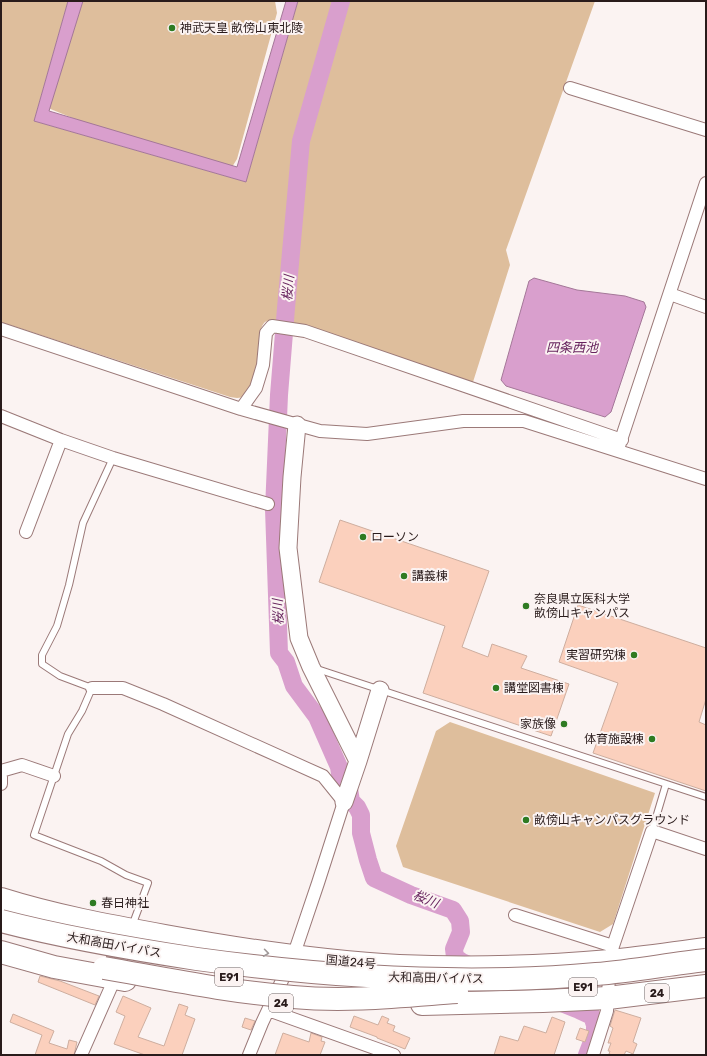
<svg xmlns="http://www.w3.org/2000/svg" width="707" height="1056" viewBox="0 0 707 1056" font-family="Rubik,'Noto Sans JP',sans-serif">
	<rect width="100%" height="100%" fill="#fbf3f2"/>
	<!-- green -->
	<path fill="#debe9c" d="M1,1H68L34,121L246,182L298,1H595L506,250L510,265L473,382L467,383L273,321C270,321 267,320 264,323C259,329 260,340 259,347C258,360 254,386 245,395C241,399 235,398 230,397L1,322Z
		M83,1H275L277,13L237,159L232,167L85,123L48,108Z
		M450,722L655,793L613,924L600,932L403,867L396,846L436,731Z"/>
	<!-- water -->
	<path fill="#d99fcd" stroke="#a47798" d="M68,1H83L49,111L237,167L286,1H298L246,182L34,121Z
		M534,278L577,290L625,296L644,302L646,307L611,412L605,417L506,386L501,380L529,281Z"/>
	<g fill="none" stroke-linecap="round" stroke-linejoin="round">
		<!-- river -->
		<path stroke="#d99fcd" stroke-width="18" d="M341,1L301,141L286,308L279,395L274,509L279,653L286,662L294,686L317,717L339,767L342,787L349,789L351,801L357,807L361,815V833L368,860L374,878L411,895L453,910L460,921L461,932L454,949L455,957L462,962L476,968
			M505,980L579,1010L592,1016L595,1025V1034L587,1055"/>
	</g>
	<!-- building -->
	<path fill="#fbd0bd" stroke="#ceae9f" d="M340,520L489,571L462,647L488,657L492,644L527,656L521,668L569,684L551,736L423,693L445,626L319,582Z
		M578,605L706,648V699L699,722L706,725V791L593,753L618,683L559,662Z
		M40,976L60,981L99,996L95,1005L38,982Z
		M123,996L151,1008L138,1037L164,1046L179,1004L188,1007L185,1015L195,1019L182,1055H145L114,1044L125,1016L116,1012Z
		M615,1010L641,1018L633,1042L637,1044L633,1054L626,1051L624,1055H613L609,1054L610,1051H608L611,1043H608L613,1028L610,1026Z
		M13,1014L54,1031L49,1043L67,1049L69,1040L77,1042L74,1055H35L42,1035L10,1022Z
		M354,1016L378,1025L382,1016L389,1019L387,1023L395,1026L393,1031L410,1038L405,1049L377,1038V1037L350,1027Z
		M552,1017L565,1022L554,1055H494L500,1036L518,1041L524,1026L546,1033Z
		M245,1018L255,1021L251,1030L242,1027Z
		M580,1028L589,1031L585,1042L576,1039Z
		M283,1033L309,1042L311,1033L322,1037L321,1041L325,1042L320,1055H275Z"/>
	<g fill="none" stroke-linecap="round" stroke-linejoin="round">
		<defs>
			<path id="lane" d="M113,458L83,523L69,585L57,626L42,655V664L60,676L92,688L82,711L68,734L34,835L101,861L126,875L148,883L132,926
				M314,668L706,797
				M652,831L666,784"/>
			<path id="street" d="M570,88L706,130
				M670,294L706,307
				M1,329L241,409L320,431L367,434L463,421H524L706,479
				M241,409L256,388L263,365L266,333L272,326L305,331L622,440
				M1,416L61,440L113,458L268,504
				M619,446L706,183
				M26,532L61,440
				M92,688H123L163,704L323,776L344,802L318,883L293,957L262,1023L249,1055
				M1,771L22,765L54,776
				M1,777V784
				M515,915L613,946L610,961L607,1011L593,1055
				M613,946L652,831L706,849
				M268,1010L394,1055
				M81,1055L115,978L126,943"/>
			<path id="secondary" d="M297,425L292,477L288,548L299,638L311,667L358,761L344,802
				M358,761L380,690"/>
			<path id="highway" d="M1,899C55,916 110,926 165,936C242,950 320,962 399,966C469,969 540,967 610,961C642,958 674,953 706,949
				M1,952L54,967L125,980
				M422,1004L543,1001L608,998L706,986"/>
		</defs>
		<!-- lane casing -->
		<use href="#lane" stroke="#9b7978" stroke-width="8"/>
		<!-- street casing -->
		<use href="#street" stroke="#9b7978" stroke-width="14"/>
		<!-- secondary casing -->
		<use href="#secondary" stroke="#9b7978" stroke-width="19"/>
		<!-- highway casing -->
		<use href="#highway" stroke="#9b7978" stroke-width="24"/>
		<!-- lane -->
		<use href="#lane" stroke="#fff" stroke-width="6"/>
		<!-- street -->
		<use href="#street" stroke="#fff" stroke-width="12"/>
		<!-- secondary -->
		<use href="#secondary" stroke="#fff" stroke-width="17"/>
		<!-- highway -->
		<use href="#highway" stroke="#fff" stroke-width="22"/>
		<defs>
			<path id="highway-bridge" d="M1,921C66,938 131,949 197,959C328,977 464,986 596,974C633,971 669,964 706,960
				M104,968C167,979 230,992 293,997C348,1002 402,996 457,992"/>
		</defs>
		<!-- highway-bridge casing -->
		<use href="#highway-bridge" stroke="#9b7978" stroke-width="24" stroke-linecap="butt"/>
		<!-- highway-bridge -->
		<use href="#highway-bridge" stroke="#fff" stroke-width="22"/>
	</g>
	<!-- one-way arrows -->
	<defs><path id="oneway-chevron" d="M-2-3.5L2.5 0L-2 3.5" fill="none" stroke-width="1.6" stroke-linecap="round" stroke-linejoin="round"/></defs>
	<use stroke="#9f9898" href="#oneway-chevron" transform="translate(266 953) rotate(8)"/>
	<!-- markers -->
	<g fill="#2e7b22" stroke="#fbf3f2" stroke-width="1.5">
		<circle cx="172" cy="28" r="4"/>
		<circle cx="363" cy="537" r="4"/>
		<circle cx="404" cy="576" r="4"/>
		<circle cx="526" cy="606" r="4"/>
		<circle cx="634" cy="655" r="4"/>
		<circle cx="496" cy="688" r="4"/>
		<circle cx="564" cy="724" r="4"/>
		<circle cx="652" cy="739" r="4"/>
		<circle cx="526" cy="820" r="4"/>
		<circle cx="93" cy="903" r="4"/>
	</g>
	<g text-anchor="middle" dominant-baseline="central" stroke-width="4" stroke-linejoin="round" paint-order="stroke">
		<!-- shield labels -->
		<g fill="#fbf3f2" stroke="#685c5c" stroke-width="1">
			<rect x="215" y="968" width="28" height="18" rx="3"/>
			<rect x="569" y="978" width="28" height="18" rx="3"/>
			<rect x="645" y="984" width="24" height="18" rx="3"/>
			<rect x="269" y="994" width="24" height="18" rx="3"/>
		</g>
		<g font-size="11" font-weight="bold" fill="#291b1b">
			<text x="229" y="977">E91</text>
			<text x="583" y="987">E91</text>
			<text x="657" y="993">24</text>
			<text x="281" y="1003">24</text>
		</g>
		<!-- poi labels -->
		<g font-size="12" fill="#291b1b" stroke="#fbf3f2" text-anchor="start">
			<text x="180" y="28">神武天皇 畝傍山東北陵</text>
			<text x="371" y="537">ローソン</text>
			<text x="412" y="576">講義棟</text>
			<text x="534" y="599">奈良県立医科大学<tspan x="534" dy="14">畝傍山キャンパス</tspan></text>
			<text x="626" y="655" text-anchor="end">実習研究棟</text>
			<text x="504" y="688">講堂図書棟</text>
			<text x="556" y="724" text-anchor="end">家族像</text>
			<text x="644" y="739" text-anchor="end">体育施設棟</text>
			<text x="534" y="820">畝傍山キャンパスグラウンド</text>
			<text x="101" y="903">春日神社</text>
		</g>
		<!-- street labels -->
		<g font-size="12" fill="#291b1b" stroke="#fbf3f2">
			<text transform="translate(114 945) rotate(10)">大和高田バイパス</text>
			<text transform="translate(351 962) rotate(5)">国道24号</text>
			<text transform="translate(436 978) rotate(1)">大和高田バイパス</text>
		</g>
		<!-- water labels -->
		<g font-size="13" font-style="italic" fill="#67245e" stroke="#fbf3f2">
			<text transform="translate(288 288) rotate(-85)">桜川</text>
			<text x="572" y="347">四条西池</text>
			<text transform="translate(278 612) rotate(-92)">桜川</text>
			<text transform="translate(426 899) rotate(22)">桜川</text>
		</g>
	</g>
	<!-- border -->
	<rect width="707" height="1056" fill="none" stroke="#291b1b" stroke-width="4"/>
</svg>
